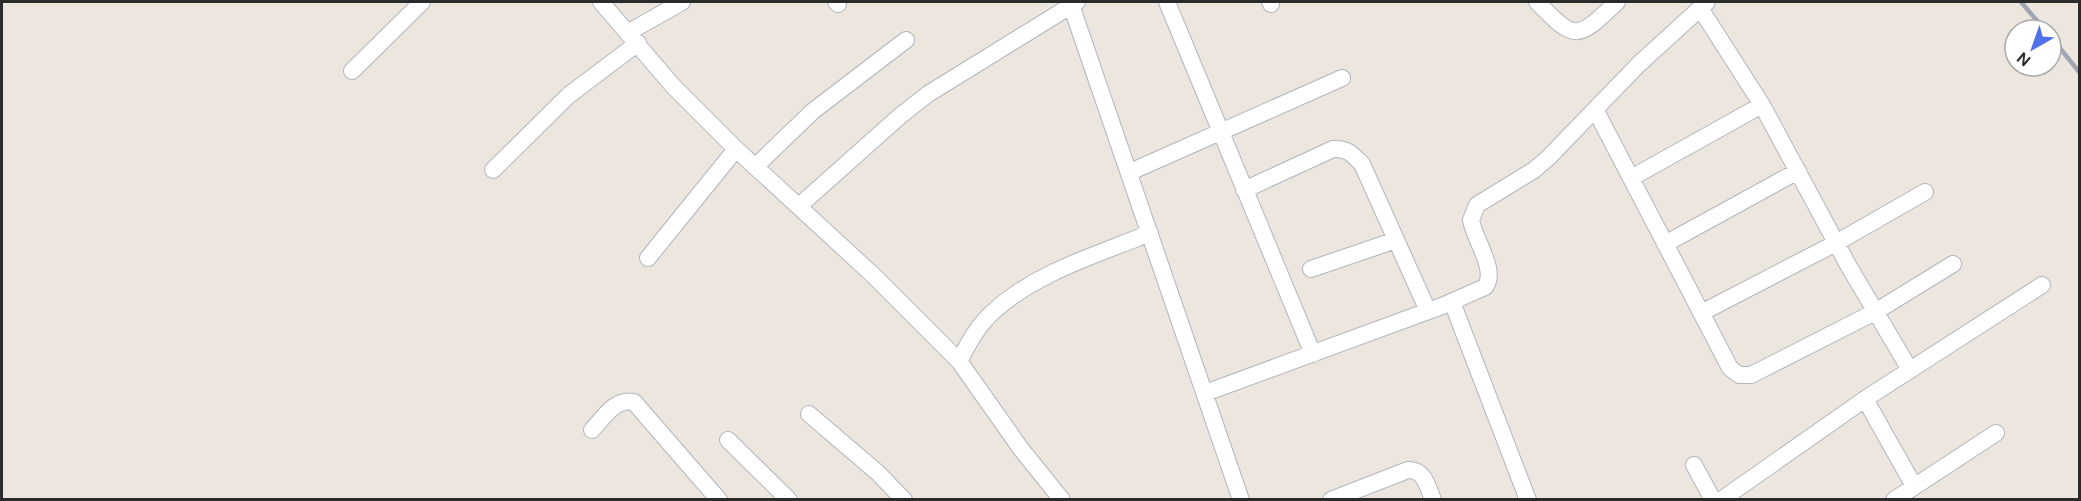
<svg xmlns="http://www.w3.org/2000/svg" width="2081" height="501" viewBox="0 0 2081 501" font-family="'DM Sans',sans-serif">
	<rect width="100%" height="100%" fill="#ece6df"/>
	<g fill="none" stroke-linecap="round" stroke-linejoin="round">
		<defs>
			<path id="street" d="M601,2L673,86L736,149L874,276L959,361L1021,449L1062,500
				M836,2L838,4
				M1070,2L1241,500
				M1167,2L1313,354
				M1270,2L1271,4
				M1537,2C1576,42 1577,40 1617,2
				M1700,8L1762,105L1848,265L1910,370
				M629,32L682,2
				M352,71L422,2
				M1596,111L1730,368L1739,375H1751L1875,312L1953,264
				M755,167L813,111L906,40
				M493,170L569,95L638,43
				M1130,172L1342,78
				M1631,178L1762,105
				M1244,190L1333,149C1347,148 1352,154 1362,164L1428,311
				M799,206L900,116L928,94L1077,2
				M1665,244L1798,171
				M648,258L736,149
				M1311,269L1396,240
				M1452,302L1528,500
				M1701,313L1836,243L1925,192
				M959,361C968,344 978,325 993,312C1036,272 1097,255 1150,233
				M1205,393L1442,306L1485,287C1498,271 1474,239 1471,220L1477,205L1534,170L1548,158L1639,64L1707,2
				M1865,399L1914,486
				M809,414L878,473L904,500
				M592,430C604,417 615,398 634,402L719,500
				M728,440L789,500
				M1694,465L1713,500
				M1331,500L1408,470C1424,469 1428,487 1433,500
				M1721,500L1865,399L2042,285
				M1894,500L1996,433"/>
		</defs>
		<!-- street casing -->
		<use href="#street" stroke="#b2b5bd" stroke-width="18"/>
		<!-- street -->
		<use href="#street" stroke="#fff" stroke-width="16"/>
		<!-- rail -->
		<path stroke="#a2a5b3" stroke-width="4.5" d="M2021,2L2045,30
			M2051,37L2080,73"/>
	</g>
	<!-- border -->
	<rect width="2081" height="501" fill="none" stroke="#2b2b2b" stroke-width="6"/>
	<!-- north arrow -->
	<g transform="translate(2033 48) rotate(220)"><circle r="28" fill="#ffffff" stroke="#aaaaaa" stroke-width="1.5"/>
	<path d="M0-4.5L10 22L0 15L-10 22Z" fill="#5071e8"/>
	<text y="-9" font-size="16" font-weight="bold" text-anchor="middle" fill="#2b2b2b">N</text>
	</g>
</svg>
